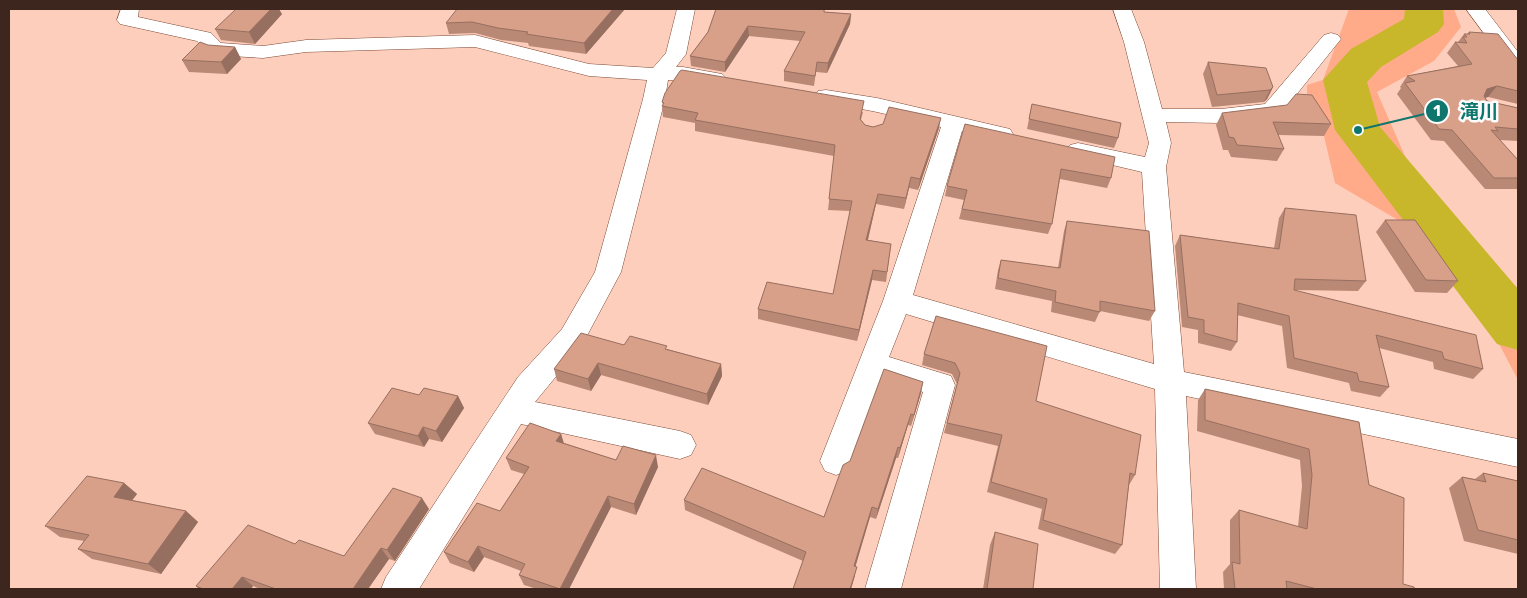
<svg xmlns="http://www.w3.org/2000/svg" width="1527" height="598" viewBox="0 0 1527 598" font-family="Rubik,'Noto Sans JP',sans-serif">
	<rect width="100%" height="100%" fill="#fecebc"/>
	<!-- green -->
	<path fill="#fa8" d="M1349,9H1454L1461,27L1434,61L1377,92L1408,163L1461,229L1518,289V380L1486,319L1408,226L1335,183L1324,136L1307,97V85L1323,80Z"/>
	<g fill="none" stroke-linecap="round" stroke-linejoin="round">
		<!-- river -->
		<path fill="#c8b72a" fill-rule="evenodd" d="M1405,9H1443L1444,24L1438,32L1381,67L1367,82L1380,127L1518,289V350L1497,344L1335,130L1323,80L1351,49L1404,19Z"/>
		<defs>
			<path id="minor" d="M121,9H139L138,17L211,33L221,43L263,46L306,40L475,35L589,64L653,68L666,53L677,9H695L686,54L676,67H683L722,74L726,78L722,82C707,86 686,79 668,80L665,99L621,272L582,345L535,402L680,431L691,435L696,445L691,455L680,459L521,424L419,589H381L386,577L518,377L562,329L595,272L643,99L647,80L589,76L475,47L306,52L263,58L215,55L208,53L197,41L120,24L117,20Z
				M1113,9H1131L1144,42L1162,109H1221L1265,104L1324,35L1331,33L1338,35L1341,39L1280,115L1221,123L1166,122L1171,143L1166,167L1184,372L1518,439V467L1186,396L1196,589H1160L1155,389L906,314L889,357L951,376L955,385L901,589H865L923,392L881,378L847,471L836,475L825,471L820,461L883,301L941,127L877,112L826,102L818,101L815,96L818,91L826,90L877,98L1010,129L1013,134L1010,139L1002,141L962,131L913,295L1154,364L1142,172L1070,155L1066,150L1070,145L1078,143L1145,157L1149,143L1124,42Z
				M1466,9H1485L1518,52V72L1511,70Z"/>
		</defs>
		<!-- minor casing -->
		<use href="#minor" stroke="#7c4a36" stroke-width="1"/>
		<!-- minor -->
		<use href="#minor" fill="#fff" fill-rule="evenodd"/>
	</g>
	<!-- wall -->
	<path fill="#ba8976" d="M625,9L586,54L529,46L528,43L501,40L475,33L449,34L446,23Z
		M716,9H825L824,12L851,14L850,24L827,73L816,72L814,86L784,81V71L800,41L749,36L725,72L691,66L690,56L708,32Z
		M282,14L255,44L221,40L215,29Z
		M1469,32L1518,60V104L1488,97L1485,98L1487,101L1518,108V141L1499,140L1518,160V189H1485L1444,141L1431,140L1397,94L1401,88L1400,87L1407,76L1458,66L1447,53L1455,42H1458L1464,34H1467Z
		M235,47L241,59L227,74L189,72L182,60Z
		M1208,62L1273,87L1267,99L1264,102L1212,107L1203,74Z
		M662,102L863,112L861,120L865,125L873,127L939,128L918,190L909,188L904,209L876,204L868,240L891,244L886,282L872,280L857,341L758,319V309L833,294L850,211L828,210L834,156L695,131V123L663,117L662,106L663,105Z
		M1032,104L1118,138L1114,148L1027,129Z
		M1222,113L1331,124L1324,136L1278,135L1284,149L1277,161L1231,157L1228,150H1223L1216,125Z
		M965,124L1111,178L1107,188L1060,179L1052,224L1048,234L959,219L964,200L945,196L947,186Z
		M1285,208L1366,281L1358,291L1294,290L1483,369L1473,379L1434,369L1433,362L1379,348L1389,387L1380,397L1351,391L1349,383L1287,368L1282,326L1237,315V342L1231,351L1198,343V330L1182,327L1175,246L1180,235L1274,248L1279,218Z
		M1385,220L1458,281L1447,293L1415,292L1376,232Z
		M1067,221L1155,311L1149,321L1100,311L1095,322L1051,312L1052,301L995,289L998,270L1001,260L1058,268L1064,231Z
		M936,316L1036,401L1135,475L1129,485L1122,545L1115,554L1038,529L1042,509L987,492L998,446L944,433L957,384L952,374L922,365L924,354Z
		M624,345L667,349L721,364L722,376L708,405L601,375L591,391L557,381L554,369Z
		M1205,389L1359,422L1369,485L1403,584L1415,589H1224L1223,572L1230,564V520L1239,510L1298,527L1302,486L1300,460L1197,431L1198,400Z
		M921,393L911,426L908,425L898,458H896L876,519L870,517L855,566V576L851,589H793L803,561L685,510L684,500L824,517Z
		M419,395L458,396L464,408L442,442L429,439L424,447L375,434L368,423Z
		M561,434L564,443L616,460L658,467L636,515L611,507L569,589H537L524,585L519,575L521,571L484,557L474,572L450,563L444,552L500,511L524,474L511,470L506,458Z
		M1483,473L1518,481V554L1464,541L1449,488L1462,477L1475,479Z
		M124,483L137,494L132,500L186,511L198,522L161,574L92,559L78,549L84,541L60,537L45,526Z
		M429,509L395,561L389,559L368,589H260L253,586L251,589H199L196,586L295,544L344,556Z
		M995,532L1033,589H983L990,545Z"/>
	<!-- shaded-wall -->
	<path fill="#976f60" d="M271,9H279L282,14L255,44L249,32Z
		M613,9H625L586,54L584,43Z
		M851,14L850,24L827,73L828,63Z
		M748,26L749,36L725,72V62Z
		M235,47L241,59L227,74L221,62Z
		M1497,86L1488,97L1478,100L1487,89Z
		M1273,87L1267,99L1264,102L1270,90Z
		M941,118L939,128L918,190L920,179Z
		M911,177L909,188L904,209L906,198Z
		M878,194L876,204L865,251L866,240Z
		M873,270L872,280L857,341L859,330Z
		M598,363L601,375L591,391L588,379Z
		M721,364L722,376L708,405L707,394Z
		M923,382L921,393L911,426Z
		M458,396L464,408L442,442L436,431Z
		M911,414L908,425L898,458L900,448Z
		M423,427L429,439L424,447L418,436Z
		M561,434L564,445L556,441Z
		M898,447L896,458L876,519L878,509Z
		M656,455L658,467L636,515L634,504Z
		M124,483L137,494L127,507L114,497Z
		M608,496L611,507L569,589H560Z
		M422,498L429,509L395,561L387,550Z
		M872,507L870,517L853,575L854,566Z
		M186,511L198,522L161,574L148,564Z
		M478,546L484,557L474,572L468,562Z
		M381,548L389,559L368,589H353Z
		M857,567L851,589H850Z
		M242,577L253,586L251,589H232Z"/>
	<!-- building -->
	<path fill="#d89f89" stroke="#976f60" d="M236,9H271L249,32L215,29Z
		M457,9H613L584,43L526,34L528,32L498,28L472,22L446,23Z
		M716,9H824V12L851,14L828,63L817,62L815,76L784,71L805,32L748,26L725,62L690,56L708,32Z
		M1469,32L1498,34L1518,60V91L1497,86L1487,89L1484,96L1487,101L1518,108V129L1495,127L1498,131L1491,130L1518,160V178H1494L1452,130L1439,129L1405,83L1415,81L1407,76L1472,64L1455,42L1467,43L1463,37H1467L1464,34H1470Z
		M200,42L208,45L235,47L221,62L182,60Z
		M1208,62L1266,68L1273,87L1270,90L1217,95Z
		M682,70L864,101L860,119L865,125L873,127L883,124L889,107L941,118L920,179L911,177L906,198L878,194L866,240L891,244L887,272L873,270L859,330L758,309L767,282L833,294L852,201L829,199L835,145L695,120L698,113L662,106L664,103L662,102L665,93L680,71Z
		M1296,94L1312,95L1331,124L1273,122L1284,149L1237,145L1234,138L1229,137L1222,113L1287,105Z
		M1032,104L1121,123L1118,138L1029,119Z
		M965,124L1115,157L1111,178L1061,169L1052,224L962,209L967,190L947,186Z
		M1285,208L1356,215L1366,281L1295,279L1294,290L1476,335L1483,369L1444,359L1442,352L1376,335L1389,387L1359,381L1357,373L1294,358L1289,316L1238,303L1237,342L1204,333V320L1188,317L1180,235L1279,249Z
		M1385,220H1415L1458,281L1426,280Z
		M1067,221L1149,231L1155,311L1100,301V312L1055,302L1056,291L998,278L1001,260L1060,268Z
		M936,316L1047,346L1036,401L1141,435L1135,475L1130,473L1122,545L1043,520L1047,499L991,482L1002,435L947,423L960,373L955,363L924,354Z
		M581,333L624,345L630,336L667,346L665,349L721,364L707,394L598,363L588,379L554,369Z
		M884,369L923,382L914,415L911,414L900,448L898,447L878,509L872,507L854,566L857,567L850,589H793L806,552L684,500L702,468L824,517L843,465L850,461Z
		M392,388L419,395L424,388L458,396L436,431L423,427L418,436L368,423Z
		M1205,389L1359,422L1369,485L1404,498L1403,584L1414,587L1415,589H1317L1286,581L1287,589H1235L1232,562L1240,564L1239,510L1307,529L1312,475L1309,449L1205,420Z
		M530,423L561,434L556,441L616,460L623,446L656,455L634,504L608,496L560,589L519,575L525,564L478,546L468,562L444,552L477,503L500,511L529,467L506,458Z
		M1483,473L1518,481V540L1478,530L1462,477L1486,482Z
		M87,476L124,483L114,497L186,511L148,564L78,549L89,535L45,526Z
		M393,488L422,498L387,550L381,548L353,589H276L242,577L232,589H203L196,586L248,525L295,544L299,540L344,556Z
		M995,532L1038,544L1033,589H987Z"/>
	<!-- callouts -->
	<path fill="none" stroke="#0f766e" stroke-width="2" d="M1358 130L1437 111"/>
	<g fill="#0f766e" stroke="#fcfcfc" stroke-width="2">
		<circle cx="1358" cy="130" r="5"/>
		<circle cx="1437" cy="111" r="12"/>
	</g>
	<g font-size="15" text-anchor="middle" font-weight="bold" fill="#fff">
		<text x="1437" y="116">1</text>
	</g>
	<g font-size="19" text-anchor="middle" font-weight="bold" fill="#0f766e" stroke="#fcfcfc" stroke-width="5" stroke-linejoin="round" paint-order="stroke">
		<text x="1479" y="118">滝川</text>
	</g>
	<!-- border -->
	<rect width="1527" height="598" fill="none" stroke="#3d261d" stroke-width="20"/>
</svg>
